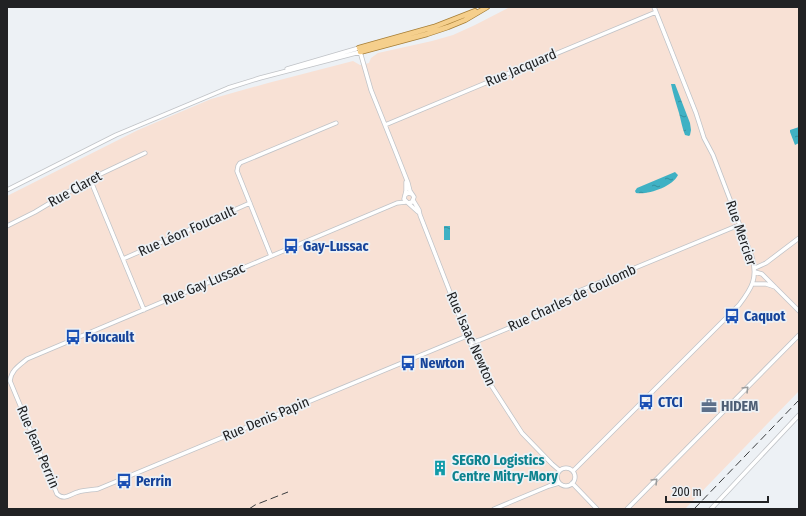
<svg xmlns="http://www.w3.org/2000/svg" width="806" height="516" viewBox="0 0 806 516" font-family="'Fira Sans Condensed',sans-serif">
	<defs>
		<pattern id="water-ripples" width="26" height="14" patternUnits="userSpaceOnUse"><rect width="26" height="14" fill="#3fb1c4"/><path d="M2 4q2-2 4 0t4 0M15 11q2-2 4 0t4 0" fill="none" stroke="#34909f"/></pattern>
	</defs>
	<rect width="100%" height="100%" fill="#edf1f5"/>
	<!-- industrial -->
	<path fill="#f8e1d5" d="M510,7H799V391L685,509H7V196L138,130L211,99L268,83L353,61L360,65L369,63L371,58L378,53L432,41L453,35L475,25Z"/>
	<!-- water -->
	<path fill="url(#water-ripples)" d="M671,84H675L690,123L691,130L690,135L689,136L685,135C682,128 681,120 679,113C676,103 673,94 671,84Z
		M799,127V143L795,145L790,132V130Z
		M675,172L678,175C672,187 648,195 636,193L635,191L637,188Z
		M444,226H450V240H444Z"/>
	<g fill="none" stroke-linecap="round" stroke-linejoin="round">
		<defs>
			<path id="minor" d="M287,69L359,48L371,90L395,150L408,183L410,191L412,194
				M385,125L656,12
				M90,179L144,310
				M7,190L116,135L228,88L260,78L360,52
				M405,195L408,193L412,194L414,197L412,202L408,203L404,199L406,191V182
				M413,200L419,210L420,215L467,336L489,382L522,433L552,464L559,470
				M406,202L397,203L27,359C20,365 11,370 10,381L57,494C65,501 70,494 78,492C85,490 92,490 98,489L467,336
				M408,203L418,212
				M7,226L35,212L90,179L145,153
				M271,256L237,171L238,166L240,163L336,123
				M123,259L250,203
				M755,268L766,263L799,238
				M755,272L762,274L799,311
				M753,284H766L775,287
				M470,343L480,340L557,308L564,304L579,291L739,225
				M557 477a9 9 0 1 1 18 0a9 9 0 1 1-18 0Z
				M573,471L739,305C752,288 758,278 752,257L713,155L704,138L696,113L654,7
				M572,483L597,509
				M494,509L549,486L559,483
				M627,509L799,335
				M711,509L799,415"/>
			<path id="major" d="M359,48L434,27L475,11
				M360,52L427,34L448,27L465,20L487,7"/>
		</defs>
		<!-- minor casing -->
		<use href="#minor" stroke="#c0c3c7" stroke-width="5"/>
		<!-- major casing -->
		<use href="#major" stroke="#a67e36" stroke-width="6"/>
		<!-- minor -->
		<use href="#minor" stroke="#fff" stroke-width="3.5"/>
		<!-- major -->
		<use href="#major" stroke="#f5cf8c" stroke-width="4.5"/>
		<!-- rail -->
		<path stroke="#3b3d3f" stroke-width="1" stroke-dasharray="8 4" stroke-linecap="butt" d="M249,509L255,505L288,492
			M694,509L799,400"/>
	</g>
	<!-- one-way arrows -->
	<defs><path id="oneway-chevron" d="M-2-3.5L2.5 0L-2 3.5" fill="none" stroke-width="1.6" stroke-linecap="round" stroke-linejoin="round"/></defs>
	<g stroke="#9b9c9c">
		<use href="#oneway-chevron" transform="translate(746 389) rotate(-45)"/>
		<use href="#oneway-chevron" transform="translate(655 481) rotate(-45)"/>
	</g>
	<!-- icons -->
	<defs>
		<symbol id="bus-bare" viewBox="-9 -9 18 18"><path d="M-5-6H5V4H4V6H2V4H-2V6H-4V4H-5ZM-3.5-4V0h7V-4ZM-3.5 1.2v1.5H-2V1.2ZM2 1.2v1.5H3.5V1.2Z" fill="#1a4fb4" stroke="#edf1f5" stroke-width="2.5" paint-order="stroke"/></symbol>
		<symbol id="office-bare" viewBox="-9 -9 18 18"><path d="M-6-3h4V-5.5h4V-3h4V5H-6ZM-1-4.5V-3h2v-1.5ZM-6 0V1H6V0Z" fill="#5c6f8a" stroke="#edf1f5" stroke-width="2.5" paint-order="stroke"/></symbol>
		<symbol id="building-bare" viewBox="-9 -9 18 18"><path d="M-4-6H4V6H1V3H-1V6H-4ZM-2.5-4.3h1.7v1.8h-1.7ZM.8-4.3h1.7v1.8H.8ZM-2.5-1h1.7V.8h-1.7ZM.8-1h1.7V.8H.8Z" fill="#0f9aa8" stroke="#edf1f5" stroke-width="2.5" paint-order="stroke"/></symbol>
	</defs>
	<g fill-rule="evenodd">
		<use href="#bus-bare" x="280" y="235" width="22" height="22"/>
		<use href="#bus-bare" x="721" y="305" width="22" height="22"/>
		<use href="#bus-bare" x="62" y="326" width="22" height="22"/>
		<use href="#bus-bare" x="397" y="352" width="22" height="22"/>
		<use href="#bus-bare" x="635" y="391" width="22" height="22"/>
		<use href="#office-bare" x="698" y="395" width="22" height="22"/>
		<use href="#building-bare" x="429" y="457" width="22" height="22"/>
		<use href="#bus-bare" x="113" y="470" width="22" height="22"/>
	</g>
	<g text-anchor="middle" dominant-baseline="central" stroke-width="3.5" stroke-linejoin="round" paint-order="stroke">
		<!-- street labels -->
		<g font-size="14" fill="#212224" stroke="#edf1f5">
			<text transform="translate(521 68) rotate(-23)">Rue Jacquard</text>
			<text transform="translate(75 189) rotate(-29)">Rue Claret</text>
			<text transform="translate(187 231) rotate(-24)">Rue Léon Foucault</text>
			<text transform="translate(741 233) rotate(71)">Rue Mercier</text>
			<text transform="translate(204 284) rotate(-23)">Rue Gay Lussac</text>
			<text transform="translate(572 298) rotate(-25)">Rue Charles de Coulomb</text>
			<text transform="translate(471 339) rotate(66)">Rue Isaac Newton</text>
			<text transform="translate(266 419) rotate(-23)">Rue Denis Papin</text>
			<text transform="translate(38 447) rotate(67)">Rue Jean Perrin</text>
		</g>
		<!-- transit labels -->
		<g font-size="14" font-weight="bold" fill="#164399" stroke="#edf1f5" text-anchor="start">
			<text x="303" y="246">Gay-Lussac</text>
			<text x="744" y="316">Caquot</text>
			<text x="85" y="337">Foucault</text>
			<text x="420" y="363">Newton</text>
			<text x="658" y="402">CTCI</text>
			<text x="136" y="481">Perrin</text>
		</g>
		<!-- service labels -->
		<g font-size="14" font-weight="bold" fill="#4e5e75" stroke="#edf1f5" text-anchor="start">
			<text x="721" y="406">HIDEM</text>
		</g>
		<!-- culture labels -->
		<g font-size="14" font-weight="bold" fill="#0d838f" stroke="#edf1f5" text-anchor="start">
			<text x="452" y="460">SEGRO Logistics<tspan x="452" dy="16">Centre Mitry-Mory</tspan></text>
		</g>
	</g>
	<!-- border -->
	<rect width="806" height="516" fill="none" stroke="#212224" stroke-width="16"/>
	<!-- scale -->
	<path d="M666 496v6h102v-6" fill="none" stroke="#212224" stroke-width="2"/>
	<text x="672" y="496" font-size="12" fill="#212224" stroke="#edf1f5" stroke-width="3" paint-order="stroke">200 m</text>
</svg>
